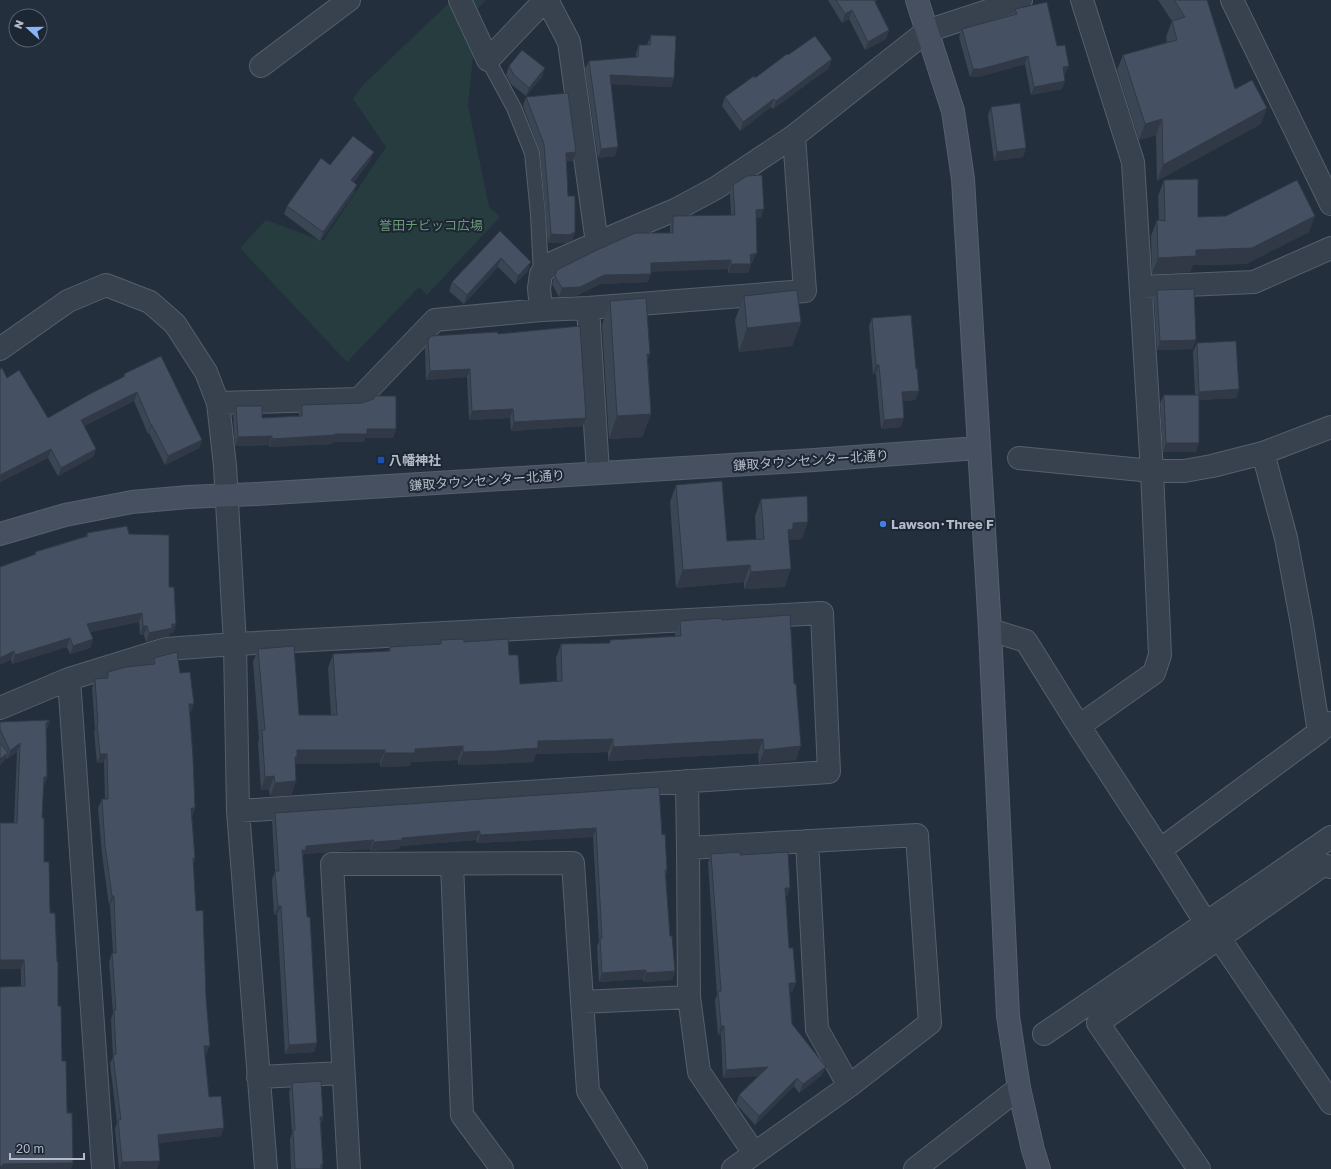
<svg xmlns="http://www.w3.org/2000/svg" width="1331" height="1169" viewBox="0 0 1331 1169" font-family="'Golos Text','Noto Sans JP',sans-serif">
	<rect width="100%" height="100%" fill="#242f3e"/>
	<!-- green -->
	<path fill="#263c3f" d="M452,0H486L478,8L468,105L489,207L500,217L427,295L419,287L347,362L240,248L266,220L323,241L386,147L353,99L364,84Z"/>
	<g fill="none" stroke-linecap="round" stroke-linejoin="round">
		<defs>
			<path id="lane" d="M488,60L514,108L532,153L538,214L541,274"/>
			<path id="street" d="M460,0L488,60L545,0
				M547,0L569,42L597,243
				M1082,0L1133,162L1152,471L1160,655L1154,673L1079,726L1160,850L1206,923
				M1232,0L1331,204
				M261,66L349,0
				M1141,287L1254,282L1331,248
				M588,308L598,472
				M541,310L539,288L541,274L552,263L597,243L677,209L716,188L794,136L927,31L1021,0
				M0,349L68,301L106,285L150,302L175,324L206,372L218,403L225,466L235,644L238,811L266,1169
				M218,403L359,399L435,320L541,310L588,308L805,291L794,136
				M1263,453L1286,538L1302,624L1319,732
				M1019,458L1152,471H1184L1212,466L1263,453L1331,427
				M990,630L1026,641L1079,726
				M69,679L103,1169
				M0,708L69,679L166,649L235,644L822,613L829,772L238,811
				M687,781L688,848
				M807,841L817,1029L849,1086
				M1160,850L1319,732L1329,723
				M452,864L462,1115L502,1169
				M1219,938L1331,1103
				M582,1002L689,997
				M1044,1034L1331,837
				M258,1077L343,1073
				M349,1169L332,864L573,863L588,1091L636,1169
				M733,1169L849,1086L930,1023L917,835L688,848L689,997L699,1072L754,1153
				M915,1169L1019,1088
				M1199,1169L1098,1023L1323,865L1331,867"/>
			<path id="secondary" d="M917,0L953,111L963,179L990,630L1008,1016L1019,1088L1033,1150L1039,1169
				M0,534L65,515L132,502L188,497L257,494L814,460L978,448"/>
		</defs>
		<!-- lane casing -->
		<use href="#lane" stroke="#565f6c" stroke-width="16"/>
		<!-- street casing -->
		<use href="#street" stroke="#565f6c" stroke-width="24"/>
		<!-- secondary casing -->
		<use href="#secondary" stroke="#565f6c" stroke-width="24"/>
		<!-- lane -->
		<use href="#lane" stroke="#38414e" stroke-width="14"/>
		<!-- street -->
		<use href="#street" stroke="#38414e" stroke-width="22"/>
		<!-- secondary -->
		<use href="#secondary" stroke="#465061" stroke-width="22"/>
	</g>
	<!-- wall -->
	<path fill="#3b4654" d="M828,0H877L876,2L875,3L889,30L886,39L865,50L849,19L842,23Z
		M1158,0H1207L1235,89L1261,124L1157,181L1156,135L1139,140L1117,70L1123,55L1167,42L1166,37L1172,21Z
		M1015,9L1057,46L1065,74H1064L1065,81L1062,89L1031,95L1025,64L978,77H970L959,37L962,29L1013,15Z
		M651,35L674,78L671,87L611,84L615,156L598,158L585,69L589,61L636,58V53L639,45H647Z
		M788,55L829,68L773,109L771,107L740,131L722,106L725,97L755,78Z
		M509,66L542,77L526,96L511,84L506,75Z
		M526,97L573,161H566L568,196L575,232L572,241L566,243H548L540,152L523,106Z
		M991,107L1026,148L1023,157L994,161L988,115Z
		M370,161L354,182V193L320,241L284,214L287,206L330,165Z
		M1164,180L1198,217L1309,232L1246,264L1193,265L1190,272L1152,274L1151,236L1157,220H1159L1158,196Z
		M733,185L761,218H756L753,262L751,263V264L748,273H728V269L651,271L648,282L600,284L576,296L559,297L552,284L557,270L670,233V226L673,217L731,215L730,193Z
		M500,231L528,271L515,284L498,267L464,304L449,291L452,282Z
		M1157,290L1193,349L1157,350L1154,299Z
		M744,296L801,322L792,346L739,352L735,320Z
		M610,301L648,360L651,414L642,437L609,439L602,325Z
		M872,318L916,369L919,391L915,400L902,401L901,427L881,429L876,374H873L869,326Z
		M498,334L586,418L583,426L511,431L510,418L469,420L467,377L426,380L425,348L428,340Z
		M1197,343L1239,389L1236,398L1199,400L1196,452H1163L1160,403L1164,395H1195L1193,352Z
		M0,369L7,378L48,418L123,378L124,374L202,440L199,448L165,465L149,433L148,434L134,401L84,426L96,449L93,457L58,476L48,458L0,482Z
		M374,396L396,429L393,438H365L364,442H333L332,444L269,447V445L235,446L233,415L236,406L262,418L299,416V413L302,405L362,403L373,399Z
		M676,485L727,541L756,539L755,516L761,499L802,539L789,540L785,587L744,589V582L676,588L670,502Z
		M87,533L129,534L169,587L176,624L173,633H170L169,636L146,642L144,635H140L139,622L90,632L93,639L90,648L70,654L67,647L12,664L11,660L35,552L86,536Z
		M722,620L796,760L759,764L758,753L608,761V752L536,754L533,762L493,764L458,765V760L411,762L410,766L380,767V763L295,764L296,781L291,795L270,796L269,790H261L258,743L259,739L253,662L258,649L299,715H331L328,668L333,654L388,651L390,647L439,644L441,640L464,642L509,655L520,684L557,682L556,658L561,644L609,643L610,640L675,637V634L680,621Z
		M154,658L180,673L191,712L189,713L195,808L192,816L195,858L193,864L196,911L206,1055H205L209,1097L221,1136L158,1143L157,1169H119L115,1129L117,1123L110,1063L113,1057L111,1019L113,1013L109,962L112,953H113L110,905H109L102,854L98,808L102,799H105L104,762L97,763L94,732L95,729L92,688L95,679L106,678L108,672L152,664Z
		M50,720L47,729H46L47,777L44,786H43L42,818L44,862L57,962L58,1006L62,1061L73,1163L21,986V969H0V823H14L17,752L7,759L6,757L4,761L0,765V722Z
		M659,787L662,835L667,870L666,875L670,936L675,971L672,980L643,982V979L599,982L597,946L599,942L593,837L477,843L476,840L400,846L399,849L370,851V849L304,854L303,858L317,1043L314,1052L285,1054L277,915H274L272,880L275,871L272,821L275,813Z
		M711,854L740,855L790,888L787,896H786L789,948L796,983L792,992H790L792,1024L822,1075L799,1093L794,1086L755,1125L736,1104L739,1095L758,1076L723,1078L721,1035H718L715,1000L717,995L708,863Z
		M292,1083L323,1117L321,1124L323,1164L322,1169H291L290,1139L292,1133L289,1092Z"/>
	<!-- shaded-wall -->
	<path fill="#303945" d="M872,0H877L876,2L869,6Z
		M852,10L849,19L842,23L845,14Z
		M889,30L886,39L865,50L868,42Z
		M1028,56L1025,64L978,77H970L973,69Z
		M832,59L829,68L773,109L776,101Z
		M1069,66L1065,74L1060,75L1063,67Z
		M545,68L542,77L526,96L529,88Z
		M610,75L674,78L671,87L607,84Z
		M1065,81L1062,89L1031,95L1034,87Z
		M774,99L771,107L740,131L743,122Z
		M1267,108L1261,124L1157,181L1163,165Z
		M1162,119L1156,135L1139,140L1145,124Z
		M618,147L615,156L598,158L601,149Z
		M1026,148L1023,157L994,161L997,152Z
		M374,152L370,161L348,189L351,180Z
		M576,152L573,161L563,162L566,153Z
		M357,185L354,193L320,241L323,232Z
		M764,209L761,218H753L756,210Z
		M1315,216L1309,232L1246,264L1193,265L1190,272L1152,274L1158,258L1196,250Z
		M575,232L572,241L566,243H548L551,234Z
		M757,253L753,262L747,263L750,255Z
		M501,258L498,267L464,304L467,295Z
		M731,260L728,269L648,272L651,263Z
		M531,262L528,271L515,284L518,276Z
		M731,264H751L748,273H728Z
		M651,274L648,282L600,284L576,296L559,297L562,288L604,275Z
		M801,322L792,346L739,352L747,328Z
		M1196,340L1193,349L1157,350L1160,341Z
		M647,354H650L641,377Z
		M876,365H879L876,374H873Z
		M470,369L467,377L426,380L430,371Z
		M1239,389L1236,398L1196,400L1199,392Z
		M919,391L915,400L899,401L902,392Z
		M137,392L134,401L78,429L81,420Z
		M513,409L510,418L469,420L472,411Z
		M651,414L642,437L609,439L617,416Z
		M586,418L583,426L511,431L514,422Z
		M904,418L901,427L881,429L884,420Z
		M151,425H152L149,433L148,434Z
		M367,429H396L393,438H365L364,442H333L332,444L269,447L272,439L335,434Z
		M272,436L269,445L235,446L238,437Z
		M202,440L199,448L165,465L168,456Z
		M1166,443H1199L1196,452H1163Z
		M51,449L48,458L0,482V475Z
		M96,449L93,457L58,476L61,468Z
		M808,522L802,539L789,540L788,530L793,523Z
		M750,565L744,582L676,588L683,570Z
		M791,569L785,587L744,589L751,572Z
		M142,613L139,622L84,633L87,624Z
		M172,624H176L173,633H170L169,636L146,642L149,633Z
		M143,626H147L144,635H140Z
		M70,638L67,647L12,664L15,655Z
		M93,639L90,648L70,654L73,646Z
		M14,651L11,660L0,665V658Z
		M189,704H194L191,712L186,713Z
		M50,720L47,729L42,732L46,723Z
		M613,739L608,752L536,754L533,762L493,764L458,765L463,752L538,741Z
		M763,739L758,753L608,761L613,747Z
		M20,743L17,752L7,759L10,751Z
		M463,746L458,760L411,762L410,766L380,767L385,753L415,749Z
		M801,746L796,760L759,764L764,750Z
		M297,750H385L380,763L295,764L290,771Z
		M8,753L4,761L0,765V759Z
		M100,754H107L104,762L97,763Z
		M274,776L269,790H261L265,777Z
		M44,777H47L44,786H40Z
		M296,781L291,795L270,796L275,783Z
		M191,808H195L192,816Z
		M596,828L593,837L477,843L480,835Z
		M480,831L476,840L400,846L399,849L370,851L374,842L402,838Z
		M373,840L370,849L304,854L303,858L302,850L306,846Z
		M785,888H790L787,896L782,897Z
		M112,896H114L110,905H109Z
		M278,906H281L277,915H274Z
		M0,960H24L21,969H0Z
		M646,970L643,979L599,982L602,973Z
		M675,971L672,980L643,982L646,973Z
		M789,983H796L792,992H786Z
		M721,1026H724L721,1035H718Z
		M317,1043L314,1052L285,1054L289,1045Z
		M204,1046H210L206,1055H201Z
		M768,1067L764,1075L723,1078L726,1070Z
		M826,1067L822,1075L799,1093L803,1084Z
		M797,1078L794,1086L755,1125L759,1116Z
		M320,1117H323L320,1125Z
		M224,1128L221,1136L154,1143L158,1135Z
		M160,1161L157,1169H119L122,1162Z
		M73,1163L71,1169H0V1166L3,1164Z"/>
	<!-- building -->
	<path fill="#455162" stroke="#303945" d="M836,0H874L889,30L868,42L852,10L845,14Z
		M1174,0H1207L1235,89L1252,80L1267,108L1163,165L1162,119L1145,124L1123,55L1177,40L1172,21L1185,17Z
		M1047,2L1057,46L1065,45L1069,66L1063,67L1065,81L1034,87L1028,56L981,69H973L962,29L1017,14L1015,9Z
		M651,35L676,36L674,78L610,75L618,147L601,149L589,61L638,57L639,45H650Z
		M815,36L832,59L776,101L774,99L743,122L725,97L754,76L755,78L787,54L788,55Z
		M522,50L545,68L529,88L514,75L509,66Z
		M568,93L576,152L566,153L568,196H575V232L569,235L551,234L544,144L526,97Z
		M1020,103L1026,148L997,152L991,107Z
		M353,136L374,152L351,180L357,185L323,232L287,206L321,158L330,165Z
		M762,175L764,209L756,210L757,253L750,255L751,264H731V260L651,263V274L604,275L580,287L562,288L555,276L557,270L597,250L635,233H673V217L675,216L735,215L733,185L747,176Z
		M1198,179V217L1226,216L1297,180L1315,216L1252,248L1196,250V256L1158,258L1157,220L1165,221L1164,180Z
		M500,231L531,262L518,276L501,258L467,295L452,282Z
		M1194,289L1196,340L1160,341L1157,290Z
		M797,290L801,322L747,328L744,296Z
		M646,298L650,354H647L651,414L617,416L610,301Z
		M911,315L916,369L917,368L919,391L902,392L904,418L884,420L879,365H876L872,318Z
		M580,326L586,418L514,422L513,409L472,411L470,369L430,371L428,340L431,336L497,332L498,334Z
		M1236,341L1239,389L1199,392L1197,343Z
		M161,356L202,440L168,456L152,425H151L137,392L81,420L96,449L61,468L51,449L0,475V369L2,368L7,378L19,370L48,418L88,395L125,376L124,374Z
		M1164,395H1199V443H1166Z
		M374,396H396V429H367V434H335V435L272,439V436L238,437L236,406H262V418L302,416V405L362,403L374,399Z
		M722,481L727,541L764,539L761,499L807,496L808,522L793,523V529L788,530L791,569L751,572L750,565L683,570L676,485Z
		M127,526L129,534L169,535V587H174L176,624H172V628L149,633L147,626H143L142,613L87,624L93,639L73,646L70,638L15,655L14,651L0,658V567L36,554L35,552L88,536L87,533Z
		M790,615L794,684H796L801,746L764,750L763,739L613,747V739L538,741V748L498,751L463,752V746L415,749V753H385V750H297V757H295L296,781L275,783L274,776L265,777L262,730H265L258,649L294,646L299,715H337L333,654L390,651V647L441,644V640L464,639V642L508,639L509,655H518L520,684L562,681L561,644L610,643V640L681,636L680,621L722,618V620Z
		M177,652L180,673L190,672L194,704H189L193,757L195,808H191L195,858H193L196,911L203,910L206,997L210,1046H204L209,1097L221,1096L224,1128L158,1135L160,1161L122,1162L118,1120H121L113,1055L116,1054L114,1010H116L112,953H116L114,896H112L105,845L102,799H108L107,754H100L97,724H98L95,679L108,678V672L126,667L155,664L154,658Z
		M50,720L46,723L47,777H44L42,818H44V862H49L50,913H55L57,962H58V1006H61L62,1061H66L67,1113H72L73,1163L3,1164V1166H0V987L25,986L24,960H0V823H17L20,743L10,751L0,729V722Z
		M0,743L8,753L0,759Z
		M659,787L662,835L665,834L667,870H665L670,936H672L675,971L646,973V970L602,973L600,938H602L596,828L480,835V831L402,838V840L374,842L373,840L306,846V850H302L307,917H310L317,1043L289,1045L281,906H278L275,871H279L275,813Z
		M740,852V855L788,852L790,888H785L789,948H793L796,983H789L792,1024L826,1067L803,1084L797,1078L759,1116L739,1095L768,1067L726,1070L724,1026H721L718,991H721L711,854Z
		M321,1081L323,1117H320L323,1164H321V1169H295L293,1130H295L292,1083Z"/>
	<!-- markers -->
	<rect fill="#1a4fb4" stroke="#1d2633" stroke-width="1.5" x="377" y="456" width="8" height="8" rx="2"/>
	<circle fill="#3f7fe0" stroke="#1d2633" stroke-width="1.5" cx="883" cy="524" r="4"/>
	<g text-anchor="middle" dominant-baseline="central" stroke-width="4" stroke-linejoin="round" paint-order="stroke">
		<!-- park labels -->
		<g font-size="13" fill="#6b9a76" stroke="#1d2633">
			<text x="431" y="225">誉田チビッコ広場</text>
		</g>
		<!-- poi labels -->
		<g font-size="13" font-weight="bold" fill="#b4bcc9" stroke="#1d2633" text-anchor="start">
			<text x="389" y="460">八幡神社</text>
			<text x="891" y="524">Lawson･Three F</text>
		</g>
		<!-- street labels -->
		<g font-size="13" fill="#b4bcc9" stroke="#1d2633">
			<text transform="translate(811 460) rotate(-4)">鎌取タウンセンター北通り</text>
			<text transform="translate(487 480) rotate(-4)">鎌取タウンセンター北通り</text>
		</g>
	</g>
	<!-- north arrow -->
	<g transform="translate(28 28) rotate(291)"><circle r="19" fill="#1d2633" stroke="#59626f"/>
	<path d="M0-3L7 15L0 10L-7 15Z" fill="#8ab4f8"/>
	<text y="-6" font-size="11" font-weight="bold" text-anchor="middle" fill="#b4bcc9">N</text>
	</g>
	<!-- scale -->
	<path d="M10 1153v6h74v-6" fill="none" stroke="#b4bcc9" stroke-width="2"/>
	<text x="16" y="1153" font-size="12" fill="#b4bcc9" stroke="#1d2633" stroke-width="3" paint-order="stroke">20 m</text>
</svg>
